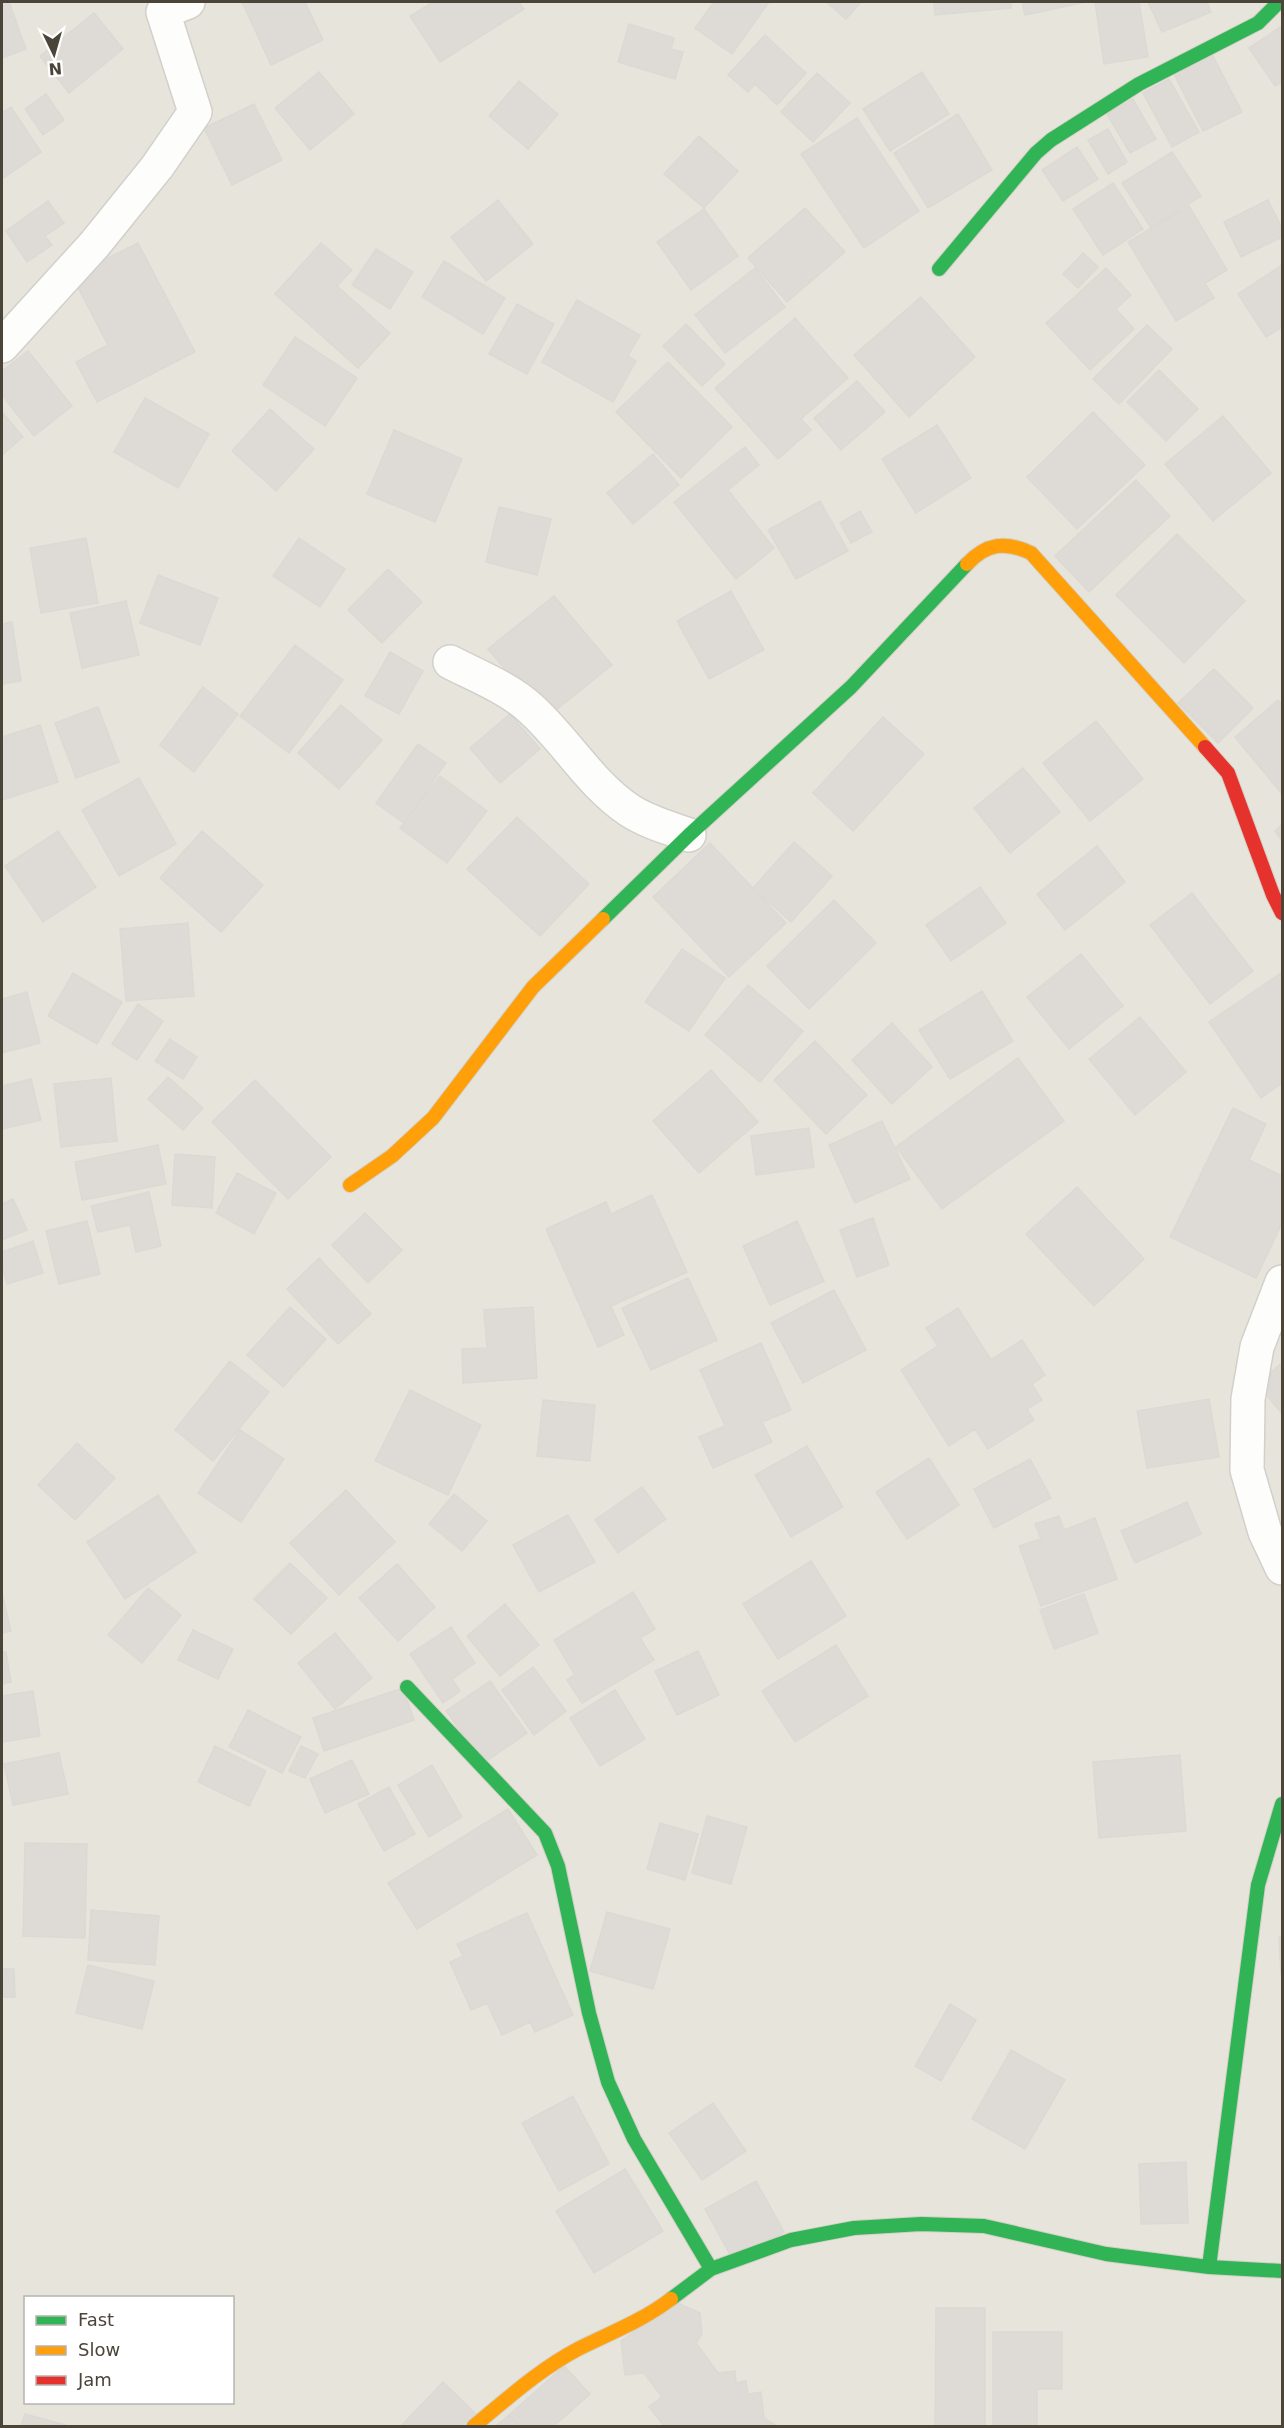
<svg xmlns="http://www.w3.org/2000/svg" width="1284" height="2428" viewBox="0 0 1284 2428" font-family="'DejaVu Sans',sans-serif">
	<rect width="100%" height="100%" fill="#f4f2ee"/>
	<!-- residential -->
	<path fill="#e7e4dc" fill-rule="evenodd" d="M2,2H1282V2426H2ZM26,2298H232V2402H26Z"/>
	<!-- building -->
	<path fill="#dedbd6" stroke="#dcd9d4" stroke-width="1.5" d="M2,2H9L26,49L2,58Z
		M242,2H305L323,40L271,65Z
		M433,2H519L524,9L440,62L410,16Z
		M714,2H769L732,54L695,28Z
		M826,2H861L846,19Z
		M934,2H1011V8L935,15Z
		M1022,2H1086L1025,15Z
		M1095,2H1139L1148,57L1104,64Z
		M1148,2H1207L1211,12L1162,32Z
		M94,13L123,49L69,93L40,56Z
		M629,24L674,38L671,49L683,52L675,79L618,62Z
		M1282,26V82L1275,86L1249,48Z
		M765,35L806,73L777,105L755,84L748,92L728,75Z
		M1212,54L1242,112L1203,131L1174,74Z
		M319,72L354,114L310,150L275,108Z
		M922,72L949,114L890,151L863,109Z
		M817,73L850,103L813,142L781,112Z
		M1169,79L1199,132L1172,147L1143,93Z
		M519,81L558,114L528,149L489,116Z
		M46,94L64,120L43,135L25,109Z
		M1133,99L1156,139L1130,153L1107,114Z
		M254,104L282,160L232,185L204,128Z
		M11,107L41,152L2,179V113Z
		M958,114L992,170L928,208L894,153Z
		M857,118L919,211L864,248L801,154Z
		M1108,129L1127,162L1108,174L1088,140Z
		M699,136L738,171L704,208L664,174Z
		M1077,147L1098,179L1063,201L1042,170Z
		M1172,152L1201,196L1151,228L1122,183Z
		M1113,183L1143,229L1103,255L1073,209Z
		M498,200L533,244L486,281L451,237Z
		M1268,200L1282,228V237L1241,257L1224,222Z
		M48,201L64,223L45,236L52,245L27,262L6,231Z
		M1189,206L1227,270L1205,283L1214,298L1176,321L1128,242Z
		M805,208L845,252L787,302L748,258Z
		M704,209L738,256L691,290L657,242Z
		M138,243L195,352L97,402L76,362L108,345L72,276Z
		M321,243L352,270L337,286L390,333L358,368L275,294Z
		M376,249L413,272L390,309L352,285Z
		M1083,253L1098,267L1078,288L1063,274Z
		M444,261L505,298L483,334L422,297Z
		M1282,265V327L1266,337L1238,294Z
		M755,268L785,307L725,353L695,315Z
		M1106,268L1131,295L1116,309L1134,329L1090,370L1046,323Z
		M921,297L975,357L909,417L854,355Z
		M577,300L640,335L628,356L636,361L613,402L542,362Z
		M517,304L554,324L527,374L489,354Z
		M795,318L848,378L801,419L811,430L778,459L715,388Z
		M686,324L725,364L702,386L663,346Z
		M1147,325L1172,349L1119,404L1093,379Z
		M295,337L357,378L325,426L263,385Z
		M28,351L72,406L34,436L2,395V371Z
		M668,362L732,427L681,478L616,412Z
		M1159,370L1198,409L1166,441L1127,402Z
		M857,381L885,412L841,450L814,418Z
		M145,398L209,434L178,488L114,452Z
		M270,409L314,449L276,491L232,451Z
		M2,412L23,437L2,455Z
		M1093,412L1145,465L1077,529L1027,477Z
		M1223,416L1271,473L1213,521L1165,464Z
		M937,425L971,478L916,513L882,459Z
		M394,430L462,459L435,522L367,494Z
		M745,447L759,465L728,490L774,548L736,579L674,502Z
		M653,454L679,485L633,524L607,493Z
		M1136,480L1170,516L1089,592L1055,556Z
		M820,501L848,551L796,579L768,530Z
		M499,507L551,519L537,575L486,562Z
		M860,511L872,532L851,543L840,523Z
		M1177,534L1245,601L1184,663L1116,595Z
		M86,538L98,603L41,613L30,548Z
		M299,538L345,569L320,607L273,576Z
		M388,569L422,602L382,643L348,610Z
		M158,575L218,598L200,645L140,623Z
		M731,591L764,650L709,679L677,621Z
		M554,596L612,665L546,718L488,649Z
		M126,601L139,655L82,668L70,613Z
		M12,622L21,681L2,684V624Z
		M295,645L343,680L289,753L240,716Z
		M390,652L423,671L399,714L365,696Z
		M1214,669L1253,708L1218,743L1178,703Z
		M203,687L238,714L194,772L160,745Z
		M1278,700L1282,705V794L1235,737Z
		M341,705L382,740L339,789L298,753Z
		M98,707L119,762L76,778L55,723Z
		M510,714L540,749L500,783L470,748Z
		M883,717L924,754L853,831L813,793Z
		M1096,721L1143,779L1090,821L1043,763Z
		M40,725L58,782L2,800V737Z
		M418,744L446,763L404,823L376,803Z
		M1023,768L1060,812L1010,853L974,808Z
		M440,776L487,811L447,863L400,828Z
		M139,778L176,844L119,876L82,810Z
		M517,817L589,884L540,936L467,869Z
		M1282,825V841L1275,831Z
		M58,831L96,887L43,922L5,866Z
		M202,831L263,885L221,932L160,878Z
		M794,842L832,876L791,922L753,888Z
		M710,843L786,923L729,977L653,897Z
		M1097,846L1125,882L1065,930L1037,894Z
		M980,887L1006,923L951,961L926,925Z
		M1192,893L1253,971L1210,1004L1150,925Z
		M834,900L876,943L809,1009L767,966Z
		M188,923L194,996L126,1001L120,929Z
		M682,949L725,978L689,1031L645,1002Z
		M1081,954L1123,1006L1069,1049L1027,997Z
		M73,973L122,1002L97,1044L48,1016Z
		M1281,973L1282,1083L1261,1098L1209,1022Z
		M748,985L803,1031L760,1082L705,1035Z
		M982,991L1013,1041L950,1079L919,1030Z
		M27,992L40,1043L2,1053V999Z
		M138,1004L163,1021L137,1060L112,1044Z
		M1140,1017L1186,1072L1135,1115L1089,1059Z
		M892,1023L932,1067L892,1104L852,1060Z
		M170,1039L197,1057L183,1079L155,1061Z
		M815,1041L867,1095L826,1134L774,1080Z
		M1018,1058L1064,1121L942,1209L896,1147Z
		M711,1070L758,1122L699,1173L653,1121Z
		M168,1077L203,1108L183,1130L148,1099Z
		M111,1078L117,1141L61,1147L54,1084Z
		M31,1079L41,1120L2,1129V1086Z
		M255,1080L331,1157L288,1199L212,1122Z
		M1233,1108L1266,1124L1249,1160L1282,1176V1223L1256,1278L1170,1237Z
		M882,1121L910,1179L855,1203L829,1145Z
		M809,1128L814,1167L756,1175L751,1136Z
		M158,1145L166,1184L82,1200L75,1162Z
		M175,1154L215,1157L212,1208L172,1205Z
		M237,1173L276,1193L254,1234L216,1213Z
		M1077,1187L1144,1259L1094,1306L1026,1234Z
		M149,1192L161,1246L136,1252L130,1225L98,1232L91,1206Z
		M652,1195L687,1272L611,1306L624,1335L598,1347L546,1229L606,1202L611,1214Z
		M13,1199L27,1230L2,1240V1204Z
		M365,1213L402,1250L368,1283L332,1245Z
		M873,1218L889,1265L857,1277L840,1230Z
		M87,1221L100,1274L59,1284L46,1231Z
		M797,1221L824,1281L770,1305L743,1246Z
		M33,1241L43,1273L7,1284L2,1266V1252Z
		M319,1258L371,1314L338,1344L287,1289Z
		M688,1278L717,1340L651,1370L622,1308Z
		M834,1290L866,1350L803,1383L771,1323Z
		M290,1307L326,1339L283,1387L247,1355Z
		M533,1307L537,1378L463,1383L462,1349L487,1348L484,1310Z
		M958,1308L991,1360L1022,1340L1045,1375L1032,1384L1042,1400L1027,1409L1034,1420L988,1449L975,1429L949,1446L901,1370L938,1346L926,1328Z
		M761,1343L791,1410L762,1422L772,1442L713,1468L699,1437L725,1426L700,1370Z
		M230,1361L269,1392L213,1461L175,1430Z
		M1282,1363V1414L1257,1383Z
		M410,1390L481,1425L448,1495L375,1461Z
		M1209,1399L1219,1457L1147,1468L1137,1411Z
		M543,1400L595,1405L590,1461L537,1456Z
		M240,1430L284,1459L241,1522L198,1493Z
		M77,1443L115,1478L75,1520L38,1485Z
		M807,1446L843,1507L791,1537L755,1475Z
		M929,1458L959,1505L907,1539L876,1492Z
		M1030,1459L1051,1498L994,1528L974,1489Z
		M642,1487L666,1519L618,1553L595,1520Z
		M346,1490L395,1542L339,1595L290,1543Z
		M454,1494L487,1521L462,1551L429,1524Z
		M158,1495L196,1552L125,1599L87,1542Z
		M1187,1502L1201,1534L1135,1563L1121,1531Z
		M568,1515L595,1562L539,1592L513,1545Z
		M1059,1516L1064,1530L1095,1518L1117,1579L1041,1606L1019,1546L1041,1539L1035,1524Z
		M811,1561L846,1616L778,1659L743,1604Z
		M290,1563L327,1598L291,1634L254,1599Z
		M397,1564L435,1607L398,1641L359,1598Z
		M148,1588L181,1615L142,1663L108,1635Z
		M633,1592L655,1629L640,1638L654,1660L582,1703L567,1680L575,1675L554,1640Z
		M2,1593L11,1631L2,1633Z
		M1084,1594L1098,1633L1054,1649L1040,1610Z
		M505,1604L539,1645L500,1676L467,1636Z
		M451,1627L475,1663L452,1679L460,1691L443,1703L410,1654Z
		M193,1630L233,1649L218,1679L178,1660Z
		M335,1633L372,1678L335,1709L298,1663Z
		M836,1645L868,1696L795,1742L762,1691Z
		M698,1651L719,1695L677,1715L655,1671Z
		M2,1652H6L11,1682L2,1684Z
		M533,1667L566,1711L534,1735L502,1690Z
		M490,1681L527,1733L484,1763L446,1711Z
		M403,1688L414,1720L324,1751L313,1718Z
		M615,1690L645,1739L600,1766L570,1718Z
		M33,1691L40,1736L2,1742V1696Z
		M248,1710L301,1737L282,1773L229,1747Z
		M215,1746L266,1771L249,1806L198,1782Z
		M301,1746L318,1754L305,1778L289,1771Z
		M59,1753L68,1794L13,1805L4,1764Z
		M1180,1755L1186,1831L1099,1838L1093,1762Z
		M352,1760L369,1794L325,1813L310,1779Z
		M432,1765L462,1817L429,1837L398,1785Z
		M389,1787L415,1834L384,1851L358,1804Z
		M508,1809L537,1855L417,1929L388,1883Z
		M707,1816L747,1827L731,1884L692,1873Z
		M660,1823L698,1834L685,1880L647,1869Z
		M25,1843L87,1844L85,1938L23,1936Z
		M91,1910L159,1916L155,1965L88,1960Z
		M607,1912L670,1929L653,1989L590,1971Z
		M527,1913L573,2015L535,2032L530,2022L502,2035L487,2003L471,2010L450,1962L463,1956L457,1944Z
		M1279,1937H1282V1974H1281Z
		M88,1965L154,1981L142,2029L76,2013Z
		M2,1969H14L15,1997H2Z
		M950,2004L976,2020L941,2081L915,2066Z
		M1011,2050L1065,2080L1025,2149L972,2119Z
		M573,2096L609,2164L559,2191L522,2123Z
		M713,2103L746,2151L702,2180L669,2133Z
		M1186,2162L1188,2223L1141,2224L1139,2164Z
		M625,2169L663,2231L594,2273L556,2211Z
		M756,2181L784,2232L733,2260L705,2209Z
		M675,2302L700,2313L702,2334L696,2343L718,2373L735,2371L736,2383L746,2381L748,2394L761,2392L764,2418L777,2426H664L649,2407L662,2397L644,2373L625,2375L621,2341Z
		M936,2308H985V2426H935Z
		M993,2332H1062V2389H1037V2426H993Z
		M564,2366L590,2394L554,2426H520L509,2415Z
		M443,2382L477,2415L466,2426H404L402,2425Z
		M25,2414L66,2425V2426H21Z
		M509,2415L519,2426H496Z"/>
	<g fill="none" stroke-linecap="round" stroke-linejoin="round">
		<defs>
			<path id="street" d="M2,346L94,245L157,167L195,112L163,12L188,2
				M450,662C477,676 508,688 530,708C566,740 589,783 629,810C647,822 669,828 689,835
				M1282,1282L1257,1347L1248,1399L1247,1470L1265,1532L1282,1568"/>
			<path id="fast" d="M939,269L1036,153L1051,140L1139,84L1258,23L1279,2
				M603,919L689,835L851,687L967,564
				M407,1687L545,1833L558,1866L589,2013L608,2082L634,2139L711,2269
				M1209,2267L1258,1885L1282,1804
				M671,2299L711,2269L791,2240L854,2228L921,2224L984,2226L1106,2254L1209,2267L1282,2271"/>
			<path id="slow" d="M967,564C987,543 1005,541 1031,553L1205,747
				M350,1185L392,1156L433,1118L533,987L603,919
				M474,2426C507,2399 540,2369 578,2349C610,2333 642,2321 671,2299"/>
			<path id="jam" d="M1205,747L1228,773L1273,895L1282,913"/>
		</defs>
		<!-- street casing -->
		<use href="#street" stroke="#d2d0cb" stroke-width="36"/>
		<!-- fast casing -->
		<use href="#fast" stroke="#d3cfc5" stroke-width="16"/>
		<!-- slow casing -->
		<use href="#slow" stroke="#d3cfc5" stroke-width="16"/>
		<!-- jam casing -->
		<use href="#jam" stroke="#d3cfc5" stroke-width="16"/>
		<!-- street -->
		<use href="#street" stroke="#fdfdfc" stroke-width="33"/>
		<!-- fast -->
		<use href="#fast" stroke="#30b455" stroke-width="14"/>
		<!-- slow -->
		<use href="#slow" stroke="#ff9f0a" stroke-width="14"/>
		<!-- jam -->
		<use href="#jam" stroke="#e5322d" stroke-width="14"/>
	</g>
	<!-- border -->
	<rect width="1284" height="2428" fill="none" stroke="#4b4439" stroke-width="6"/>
	<!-- legend -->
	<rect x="24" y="2296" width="210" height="108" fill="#ffffff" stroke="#b7b4b0" stroke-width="1.5"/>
	<rect x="36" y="2316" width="30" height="9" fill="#30b455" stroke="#b7b4b0" stroke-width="1.5"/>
	<text x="78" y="2326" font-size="18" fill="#4b4439">Fast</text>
	<rect x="36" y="2346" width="30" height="9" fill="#ff9f0a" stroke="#b7b4b0" stroke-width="1.5"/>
	<text x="78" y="2356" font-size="18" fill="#4b4439">Slow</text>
	<rect x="36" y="2376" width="30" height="9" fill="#e5322d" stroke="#b7b4b0" stroke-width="1.5"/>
	<text x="78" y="2386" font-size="18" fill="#4b4439">Jam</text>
	<!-- north arrow -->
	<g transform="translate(54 54) rotate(175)" stroke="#ffffff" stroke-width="4.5" paint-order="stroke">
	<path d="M0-4.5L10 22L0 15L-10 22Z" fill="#4b4439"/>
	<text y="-9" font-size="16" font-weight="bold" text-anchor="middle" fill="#4b4439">N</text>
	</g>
</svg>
